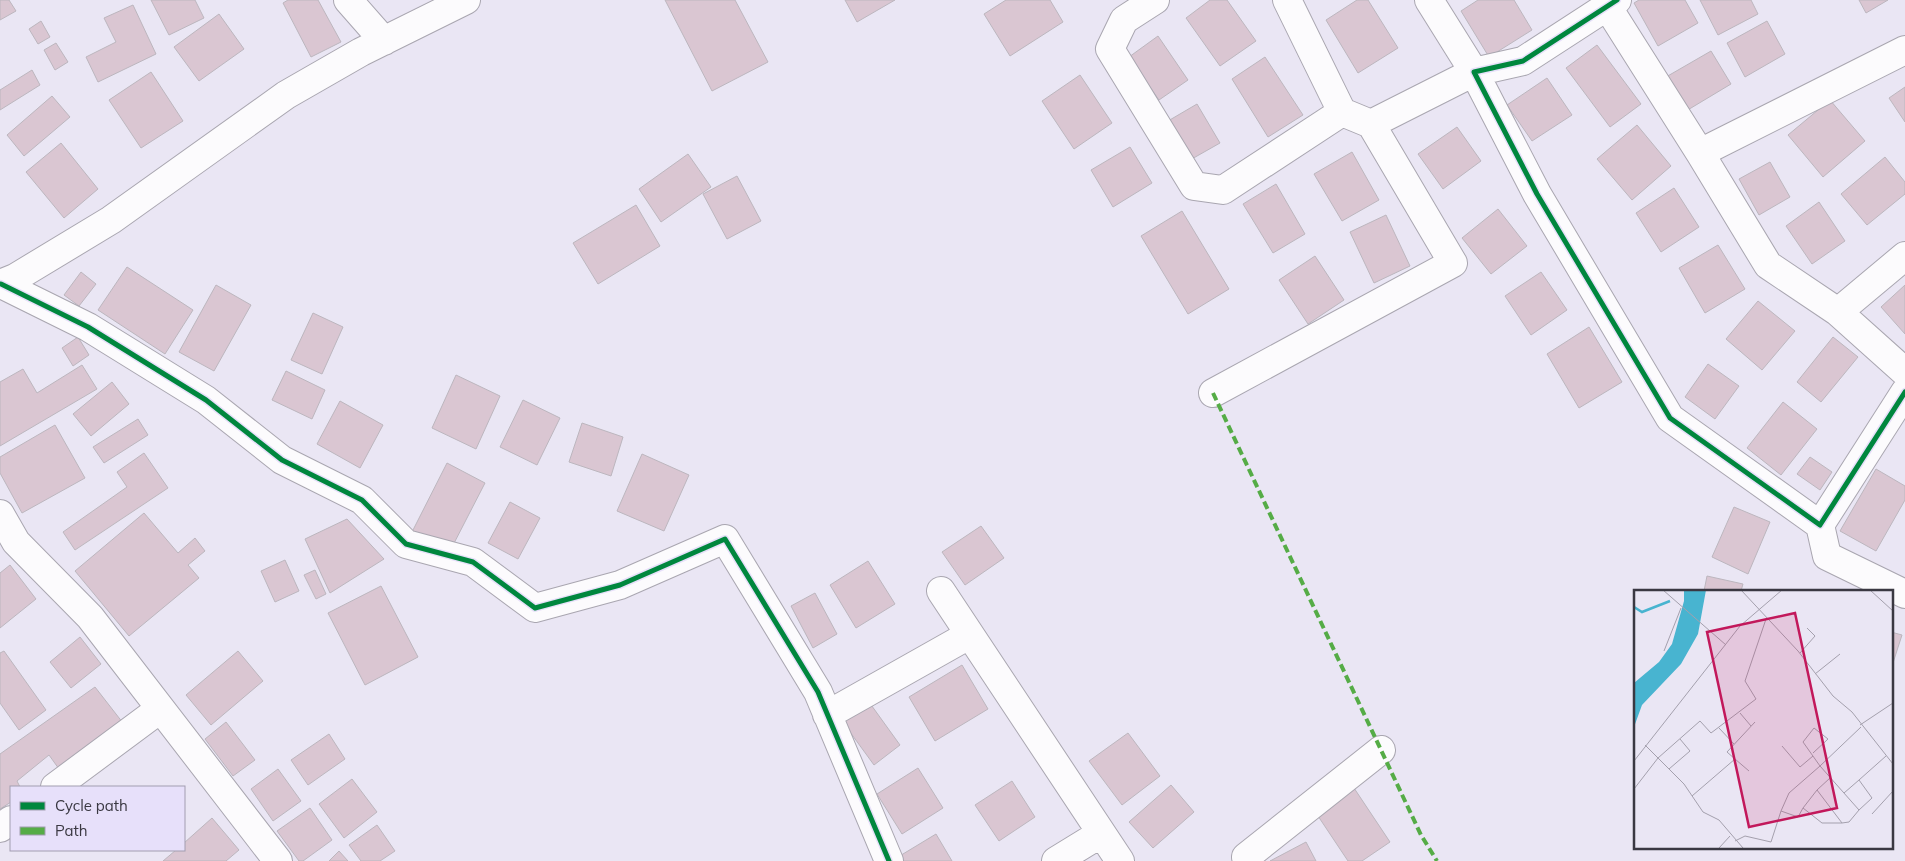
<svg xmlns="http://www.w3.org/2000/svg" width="1905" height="861" viewBox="0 0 1905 861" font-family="Mulish,sans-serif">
	<rect width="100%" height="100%" fill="#eae6f4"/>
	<!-- building -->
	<path fill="#dac6d2" stroke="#bcb6be" d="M0,0H9L16,11L0,20Z
		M151,0H195L204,18L169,35Z
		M288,0H318L341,42L311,57L283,3Z
		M665,0H735L768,62L712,91Z
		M845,0H895L857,22Z
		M1006,0H1050L1063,22L1010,56L984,14Z
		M1210,0H1227L1256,41L1220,66L1186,18Z
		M1357,0H1368L1398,48L1358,73L1326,20Z
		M1478,0H1514L1532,30L1489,57L1461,11Z
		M1639,0H1685L1698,23L1658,46L1634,3Z
		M1700,0H1751L1758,14L1718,35Z
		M1859,0H1888L1866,13Z
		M133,5L156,54L98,82L86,57L116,42L104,18Z
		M219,14L244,49L199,81L174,47Z
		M41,21L50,37L38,44L29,29Z
		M1767,21L1785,54L1745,77L1727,43Z
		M1158,36L1188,80L1159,100L1129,57Z
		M56,43L68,62L55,70L44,50Z
		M1597,45L1641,104L1610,127L1566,68Z
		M1711,51L1731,84L1686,111L1666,77Z
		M1265,57L1303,115L1268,137L1232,79Z
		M32,70L40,85L0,110V90Z
		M151,72L183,121L141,148L109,100Z
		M1080,75L1112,123L1074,149L1042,101Z
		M1547,78L1572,115L1532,141L1507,105Z
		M1905,87V122L1889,98Z
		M52,96L70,117L24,156L7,135Z
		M1830,100L1865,141L1823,177L1788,135Z
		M1197,104L1220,143L1190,160L1168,121Z
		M1637,125L1671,166L1632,200L1597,159Z
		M1457,127L1481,161L1443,189L1418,154Z
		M61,143L98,189L64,218L26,172Z
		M1130,147L1152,183L1113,207L1091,170Z
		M1352,152L1379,200L1342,221L1314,174Z
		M688,154L711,187L661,222L639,189Z
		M1885,157L1905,182V194L1867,225L1841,194Z
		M1770,162L1790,197L1759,215L1739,179Z
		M737,176L761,221L727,239L703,194Z
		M1276,184L1305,234L1273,253L1243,204Z
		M1674,188L1699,227L1661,252L1636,213Z
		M1819,202L1845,241L1812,264L1786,226Z
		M636,205L660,246L598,284L573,243Z
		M1498,209L1527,246L1491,274L1462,238Z
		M1182,211L1229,289L1188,314L1141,236Z
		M1386,215L1410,266L1374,283L1350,232Z
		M1718,245L1745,289L1705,313L1679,268Z
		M1315,256L1344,300L1308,324L1279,280Z
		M127,267L193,310L165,354L98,310Z
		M81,272L96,284L79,306L64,295Z
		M1541,272L1567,310L1531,335L1505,296Z
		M216,285L251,305L214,371L179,352Z
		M1905,285V334L1881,307Z
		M1758,301L1795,331L1762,370L1726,339Z
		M313,313L343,327L322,374L291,360Z
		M1589,327L1622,382L1579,408L1547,354Z
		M78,337L89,355L73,366L62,348Z
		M1833,337L1858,357L1821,402L1797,382Z
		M1708,364L1739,386L1715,419L1685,397Z
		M82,365L97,389L0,446V382L23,369L37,393Z
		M286,371L325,390L312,419L272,400Z
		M456,375L500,396L476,449L432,428Z
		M112,382L129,404L91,436L73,414Z
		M523,400L560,418L537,465L500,447Z
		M340,401L383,425L360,468L317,444Z
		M1783,402L1817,429L1781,475L1747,448Z
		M138,419L148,435L104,463L93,447Z
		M582,423L623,437L611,476L569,462Z
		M55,425L85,478L22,513L0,473V457Z
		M144,453L168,488L75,550L63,532L127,487L117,472Z
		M642,454L689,475L664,531L617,511Z
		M1810,457L1832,472L1820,490L1797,474Z
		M447,463L485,483L450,551L412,532Z
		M1876,469L1905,486V500L1876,551L1840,531Z
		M510,502L540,518L518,559L488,543Z
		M1734,507L1770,522L1748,574L1712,557Z
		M144,513L178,553L195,538L205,551L188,565L199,578L129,636L75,571Z
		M347,519L384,559L330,593L305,539Z
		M981,526L1004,558L965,585L942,552Z
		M285,560L299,591L275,602L261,571Z
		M868,561L895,604L856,628L830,585Z
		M10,565L36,599L0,628V573Z
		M315,570L326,594L316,599L304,575Z
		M1707,576L1743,584L1741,591H1704Z
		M381,586L418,657L365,685L328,613Z
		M815,593L837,634L813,648L791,606Z
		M1891,632L1902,635L1891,669Z
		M80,637L101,664L71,688L50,662Z
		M4,651L46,710L19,730L0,703V653Z
		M238,651L263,681L211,725L186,695Z
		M962,665L988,709L935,741L909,697Z
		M95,687L123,723L59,769L49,755L17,781L20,787H11V802L0,809V754Z
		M869,702L900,745L874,765L842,721Z
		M226,722L255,760L233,776L205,739Z
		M1128,733L1160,776L1122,805L1089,761Z
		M329,734L345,759L308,785L291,760Z
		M918,768L943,808L902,834L877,794Z
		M278,769L301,801L273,821L251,789Z
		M352,779L377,812L344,838L319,804Z
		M1012,781L1035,817L999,841L975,805Z
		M1171,785L1194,812L1153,848L1129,822Z
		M1354,788L1390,842L1362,861H1348L1316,813Z
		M310,808L332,840L303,861H299L277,831Z
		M212,818L239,850L226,861H163L176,850H184V843Z
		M377,825L395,851L380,861H361L349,845Z
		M936,834L952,861H901L898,857Z
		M1306,842L1316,861H1270Z
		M339,851L348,861H329Z"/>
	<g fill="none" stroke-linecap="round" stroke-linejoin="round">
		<defs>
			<path id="minor" d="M348,0L384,41
				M1155,0L1124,20L1110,49L1194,186L1223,190L1342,112
				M1287,0L1342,112L1371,124L1474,72L1429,0
				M1617,0L1523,61L1474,72L1537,194L1670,418L1820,525L1905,392
				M1607,6L1700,153L1905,50
				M1700,153L1768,265L1838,312L1905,256
				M0,284L15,278L111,220L286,95L361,52L466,0
				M1,284L88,327L206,400L282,460L362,500L406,544L473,562L535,608L620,585L725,539L818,692L889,861
				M1838,312L1905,372
				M1213,393L1453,263L1371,124
				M0,514L16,542L90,617L278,861
				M1820,525L1827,556L1905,594
				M941,591L1120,861
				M827,715L969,635
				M55,787L160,709
				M0,828L11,820
				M1246,857L1381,750
				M1056,861L1100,834"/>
		</defs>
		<!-- minor casing -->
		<use href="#minor" stroke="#a9a6b0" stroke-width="30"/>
		<!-- minor -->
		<use href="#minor" stroke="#fcfbfd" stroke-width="28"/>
		<!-- quiet -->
		<path stroke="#55ac46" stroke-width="4" stroke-dasharray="8 4" stroke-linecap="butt" d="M1213,393L1421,835L1437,861"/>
		<defs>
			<path id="cycleway" d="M1617,0L1523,61L1474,72L1537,194L1670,418L1820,525L1905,392
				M1,284L88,327L206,400L282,460L362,500L406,544L473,562L535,608L620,585L725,539L818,692L889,861"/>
		</defs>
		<!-- cycleway casing -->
		<use href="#cycleway" stroke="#e7e0fa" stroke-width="8"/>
		<!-- cycleway -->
		<use href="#cycleway" stroke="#00873e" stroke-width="5"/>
	</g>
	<!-- overview -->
	<g transform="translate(1634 590)">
		<rect width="259" height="259" fill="#eae6f4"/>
		<path d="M50,0H72L64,44L47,74L8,115L0,137V93L25,72L38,54L50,11Z" fill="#48b4d0"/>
		<path fill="none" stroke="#48b4d0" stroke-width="2.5" d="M0,17L8,22L36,11"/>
		<path fill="none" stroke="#a4a0ad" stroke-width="1" d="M29,0L92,55M107,0L164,61L199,106L218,122L259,174M236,0L259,21M30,61L47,18M166,63L181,46L173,38M181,84L206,64M106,123L117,136M226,135L259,113M85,138L100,154M11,155L50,194L69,222L85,230L109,258M148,156L166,177L179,166M179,163L194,149L180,138L169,152L186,176L227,137M101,169L115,181M0,171L106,36L148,0M35,179L56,161L46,149M225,190L252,166M0,199L24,168L66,131L77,143L122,109L111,91L132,29M183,200L169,218L188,233H208M210,203L225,190L238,208L225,220M58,206L101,169L93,162L121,132M169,218L164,227L147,221L155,203L186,176L225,220L215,232L208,233L183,200L196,188M238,224L259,201M101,251L111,246L137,252L147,221M85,258L96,246"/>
		<path fill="#c2185b" fill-opacity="0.15" stroke="#c2185b" stroke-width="2.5" d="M161,23L203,218L115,237L73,42Z"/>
		<rect width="259" height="259" fill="none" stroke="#3a3842" stroke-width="2.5"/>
	</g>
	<!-- legend -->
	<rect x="10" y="786" width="175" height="65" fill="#e7e0fa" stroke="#a29db0"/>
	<rect x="20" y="802" width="25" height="8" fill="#00873e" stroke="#a29db0"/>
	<text x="55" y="811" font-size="15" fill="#3a3842">Cycle path</text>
	<rect x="20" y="827" width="25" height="8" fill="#55ac46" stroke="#a29db0"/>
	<text x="55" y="836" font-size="15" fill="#3a3842">Path</text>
</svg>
